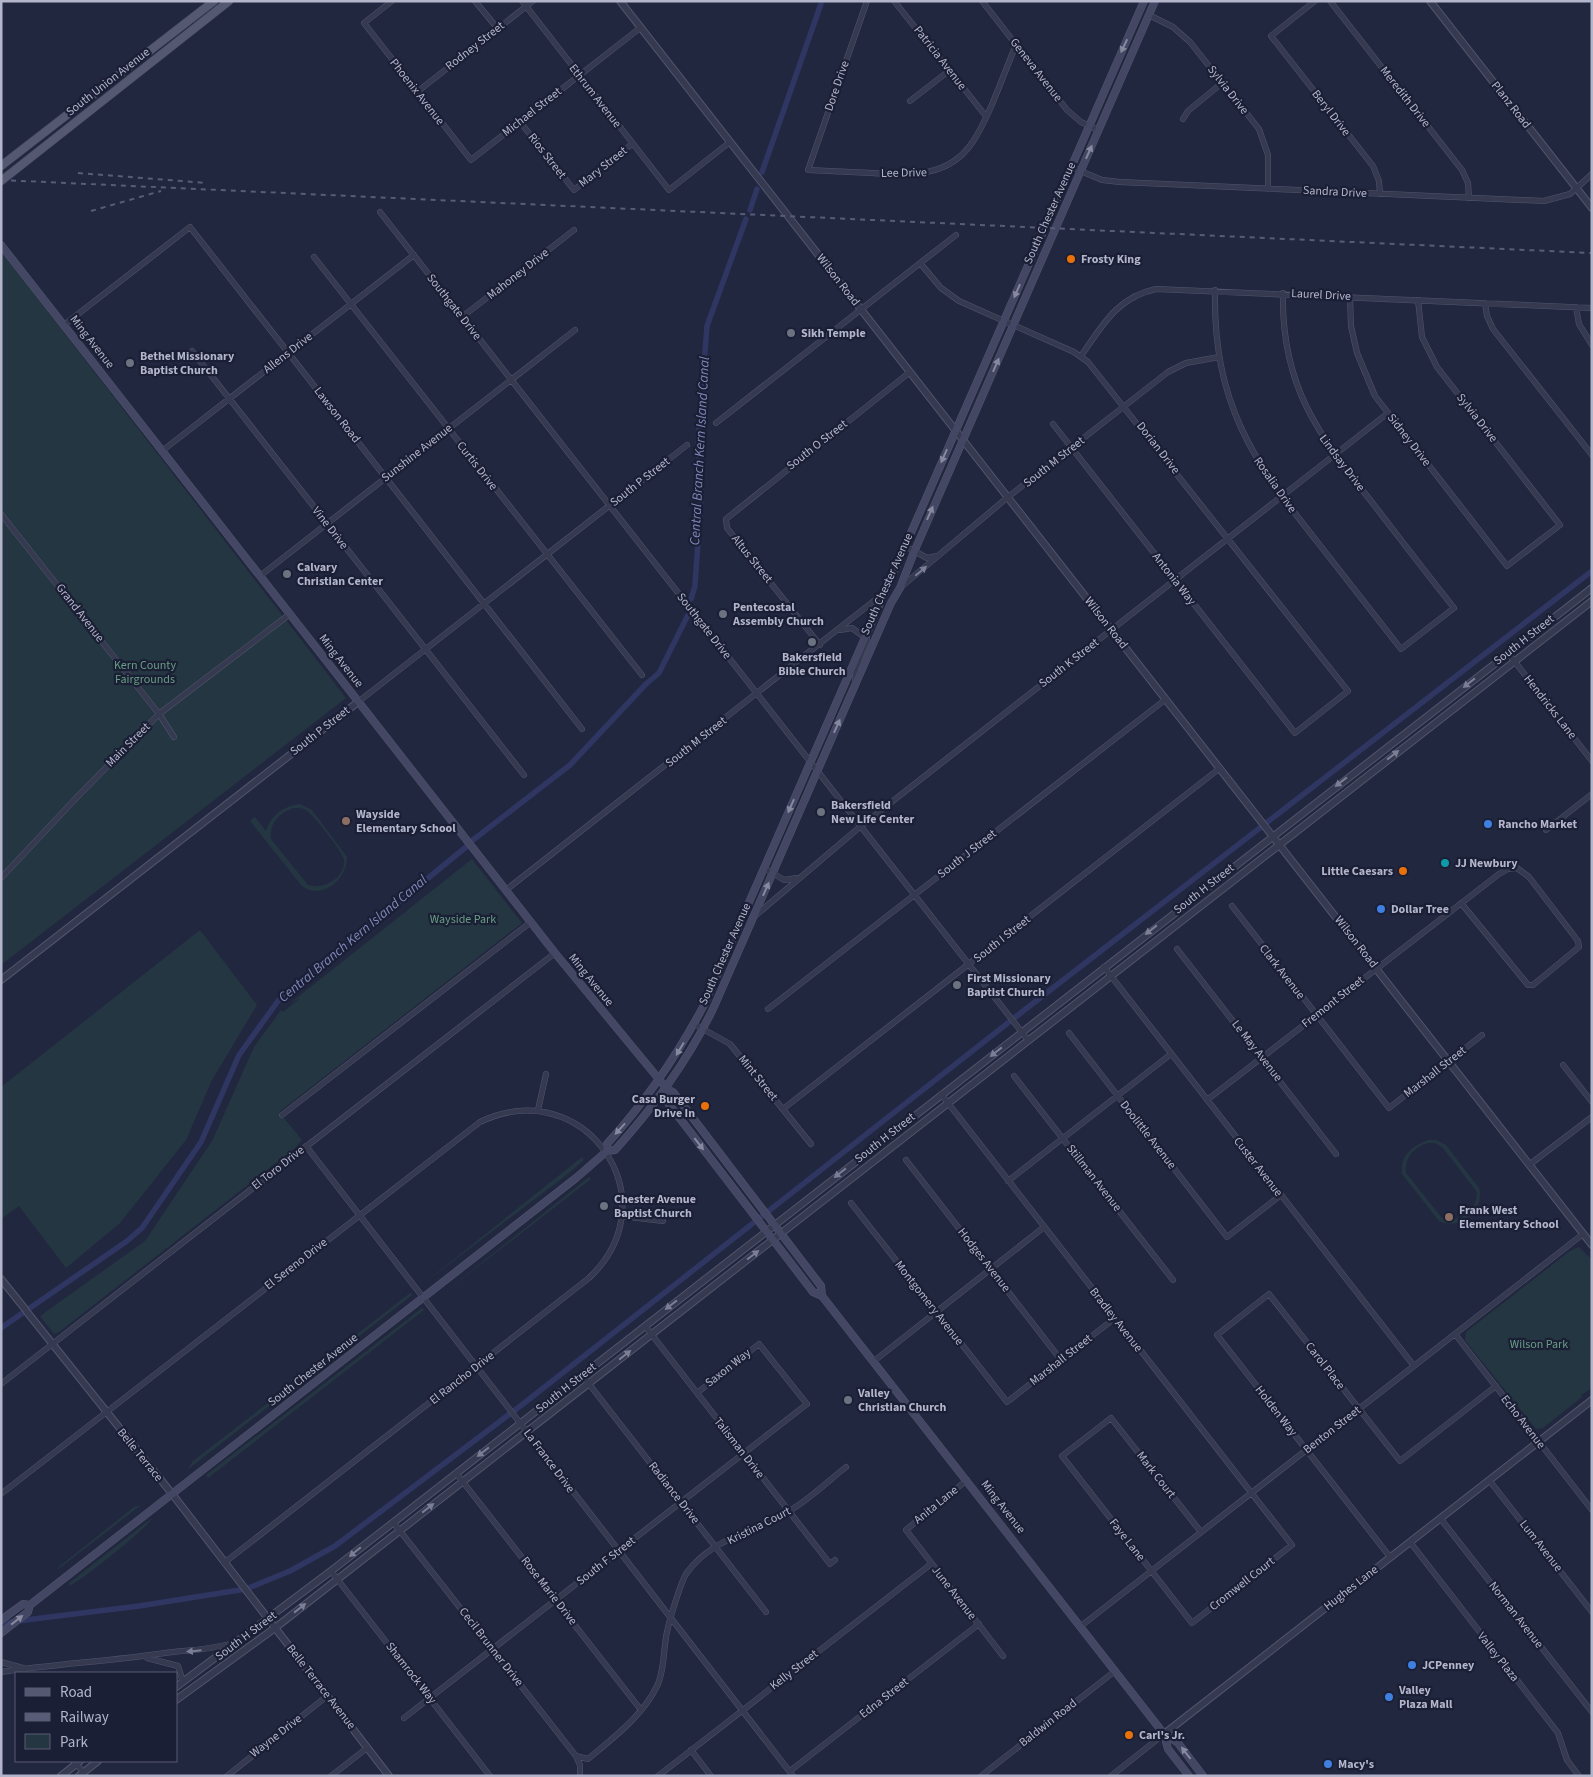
<svg xmlns="http://www.w3.org/2000/svg" width="1593" height="1777" viewBox="0 0 1593 1777" font-family="'Source Sans 3',sans-serif">
	<rect width="100%" height="100%" fill="#222740"/>
	<!-- green -->
	<path fill="#243641" fill-rule="evenodd" d="M1,251L346,698L1,965Z
		M300,804L312,810L347,857C348,879 320,902 301,885L250,821L255,817L266,831C271,815 283,806 300,804ZM294,808C298,808 302,808 306,810C313,814 343,852 344,860C346,878 323,890 308,885L271,839C269,823 280,812 294,808Z
		M472,859L522,923L279,1112L302,1140L295,1148L59,1332L54,1334L40,1316L145,1241L212,1141L254,1047L281,1010L283,1012L300,998L289,1004Z
		M200,930L257,1005L212,1080L186,1140L120,1223L66,1268L19,1206L1,1219V1087Z
		M1429,1140H1436L1446,1145L1479,1188C1485,1210 1459,1231 1439,1221L1402,1174C1400,1156 1412,1145 1429,1140ZM1428,1143H1435L1443,1148L1477,1192C1477,1211 1460,1224 1442,1218L1406,1173C1404,1157 1415,1147 1428,1143Z
		M582,1157L584,1160L569,1173L423,1284Z
		M589,1177L591,1179L435,1300Z
		M1579,1247L1592,1260V1388L1581,1395L1582,1397L1543,1428L1536,1429L1465,1340L1466,1332L1570,1251Z
		M410,1293L412,1295L187,1470L193,1461Z
		M422,1308L424,1310L208,1478L206,1475Z
		M141,1505L57,1570L60,1566L134,1507Z
		M152,1518C150,1526 80,1582 69,1586V1583Z"/>
	<g fill="none" stroke-linecap="round" stroke-linejoin="round">
		<!-- canal -->
		<path stroke="#2f3662" stroke-width="5.5" d="M762,172L822,1
			M750,210L757,189
			M691,599L695,586L701,497L698,444L707,326L746,219
			M473,840L570,765L646,684L659,673L688,615
			M1,1328L127,1241L142,1228L201,1142L239,1055L278,1001L466,847
			M1,1623L139,1606L246,1589L290,1571L335,1546L523,1404L1018,1015L1592,571"/>
		<defs>
			<path id="minor" d="M392,1L364,23L471,160L640,28
				M475,1L498,29
				M522,1L669,190L730,142
				M867,1L808,170C829,171 851,172 872,173C910,175 948,178 972,143C990,116 1003,75 1016,45
				M894,1L985,115
				M982,1L1067,110L1081,122L1098,130
				M1315,1L1271,36L1373,166L1379,181L1380,194
				M1330,1L1462,170L1468,183L1469,198
				M1149,15L1173,27L1190,42L1259,129L1268,155V189
				M417,92L533,1
				M910,101L950,70
				M1183,119L1188,111L1222,83
				M520,122L574,190L632,144
				M1071,167L1102,180L1120,182L1544,201L1570,194L1592,174
				M380,212L1028,1040
				M314,257L642,675
				M920,263L941,288L959,301L1074,352L1088,362L1348,691L1295,733L1053,424
				M1215,290C1213,403 1252,460 1319,544C1346,579 1374,614 1401,649L1454,608C1427,574 1401,540 1374,505C1319,435 1281,387 1283,293
				M1350,297L1351,326L1357,353L1375,396L1507,566L1560,525L1437,367L1422,337L1418,300
				M1485,303L1487,316L1493,329L1592,455
				M1576,307L1579,324L1592,345
				M462,317L574,230
				M64,325L190,227L582,729
				M192,351L524,775
				M1081,356C1102,326 1117,297 1156,289L1592,308
				M716,423L956,235
				M162,451L414,255
				M1,514L159,714L174,737
				M905,546L927,558L937,556
				M260,576L575,330
				M901,587L1008,497L1168,372L1186,363L1219,357
				M840,630L852,628L867,639L856,668L855,682
				M820,645L727,528L726,519L910,372
				M1508,653L1592,761
				M358,702L687,445
				M1546,830L1592,794
				M764,868L784,880L797,878
				M1,878L79,795L159,714L290,614
				M506,890L884,593
				M1232,906L1389,1108L1482,1035
				M755,916L861,826L1388,413
				M1177,949L1336,1154
				M1104,967L1414,1366
				M768,1009L1166,699
				M694,1024L730,1044L811,1144
				M1069,1033L1227,1237L1281,1195
				M1563,1065L1592,1102
				M1014,1076L1173,1280
				M941,1094L1292,1545L1192,1623L1062,1456L1111,1418L1201,1532
				M1207,1100L1499,874L1508,869L1517,868L1529,877L1578,941L1579,947L1533,985H1528L1461,903
				M783,1109L1220,768
				M538,1110L546,1074
				M282,1115L531,922
				M306,1146L793,1776
				M906,1160L1061,1360
				M1529,1165L1592,1117
				M1008,1181L1171,1054
				M851,1203L1007,1402L1115,1318
				M622,1216L663,1221
				M645,1326L830,1564L835,1560
				M1455,1334L1592,1510
				M874,1361L1044,1227
				M582,1375L766,1612
				M1,1384L555,953
				M456,1473L641,1710
				M967,1480L906,1530L1003,1656
				M1489,1480L1592,1612
				M1,1494L480,1122C584,1072 673,1199 589,1278L224,1563
				M1440,1518L1592,1712
				M393,1522L576,1756L580,1765V1776
				M1410,1542L1558,1733L1567,1760L1579,1776
				M1390,1557L1217,1335L1269,1294L1400,1461L1496,1386
				M331,1571L490,1776
				M1081,1626L1583,1234
				M147,1658L178,1666L183,1682
				M1,1662L23,1668L24,1673
				M1,1672C56,1664 111,1661 165,1653C188,1650 211,1650 233,1643
				M404,1718L807,1404L759,1344L697,1393
				M691,1750L711,1776
				M576,1756L588,1759C613,1738 644,1715 658,1684C665,1667 663,1649 667,1632C669,1621 681,1582 686,1574C710,1539 755,1531 789,1511C809,1500 828,1481 846,1467
				M74,1761L83,1772
				M790,1771L979,1624
				M227,1776L327,1696
				M331,1776L367,1748
				M658,1776L931,1564
				M981,1776L1115,1671
				M1111,1776L1164,1734"/>
			<path id="tertiary" d="M620,1L1592,1245
				M1430,1L1592,208
				M1,980L358,702
				M1,1279L25,1309
				M27,1312L173,1495L389,1776
				M176,1687L331,1571L1592,588
				M176,1700L275,1628L1592,601
				M1164,1734L1592,1400
				M61,1776L80,1761
				M79,1776L98,1761"/>
			<path id="secondary" d="M1,245L555,953L667,1089L673,1092L821,1286L822,1296
				M666,1089L665,1096L668,1103L813,1292L822,1296L1164,1734L1178,1743L1203,1776
				M607,1151L615,1150C654,1107 687,1062 713,1009L891,603L900,588L914,552L1155,1
				M1,1620L23,1604L30,1605
				M1,1633L28,1612L30,1605L576,1178L607,1151V1144C646,1101 677,1056 704,1005L1144,1
				M1164,1734L1168,1749L1189,1776"/>
			<path id="primary" d="M1,166L214,1
				M1,181L229,1"/>
		</defs>
		<!-- minor casing -->
		<use href="#minor" stroke="#51556b" stroke-width="6"/>
		<!-- tertiary casing -->
		<use href="#tertiary" stroke="#51556b" stroke-width="8"/>
		<!-- secondary casing -->
		<use href="#secondary" stroke="#51556b" stroke-width="8"/>
		<!-- primary casing -->
		<use href="#primary" stroke="#404359" stroke-width="9"/>
		<!-- minor -->
		<use href="#minor" stroke="#363a50" stroke-width="5"/>
		<!-- tertiary -->
		<use href="#tertiary" stroke="#363a50" stroke-width="6"/>
		<!-- secondary -->
		<use href="#secondary" stroke="#444763" stroke-width="7"/>
		<!-- primary -->
		<use href="#primary" stroke="#545870" stroke-width="8"/>
		<!-- rail -->
		<path stroke="#585c77" stroke-width="2" stroke-dasharray="5 5" stroke-linecap="butt" d="M78,173L207,183
			M1,180L1592,253
			M91,211L161,191"/>
	</g>
	<!-- one-way arrows -->
	<defs><path id="oneway-solid" d="M-6-.8H1V-3.2L6.5 0L1 3.2V.8H-6Z" transform="scale(1.25)"/></defs>
	<g fill="#8789a1">
		<use href="#oneway-solid" transform="translate(1124 46) rotate(115)"/>
		<use href="#oneway-solid" transform="translate(1089 152) rotate(-66)"/>
		<use href="#oneway-solid" transform="translate(1017 291) rotate(114)"/>
		<use href="#oneway-solid" transform="translate(996 365) rotate(-66)"/>
		<use href="#oneway-solid" transform="translate(944 456) rotate(114)"/>
		<use href="#oneway-solid" transform="translate(930 513) rotate(-66)"/>
		<use href="#oneway-solid" transform="translate(837 726) rotate(-66)"/>
		<use href="#oneway-solid" transform="translate(791 806) rotate(114)"/>
		<use href="#oneway-solid" transform="translate(766 889) rotate(-66)"/>
		<use href="#oneway-solid" transform="translate(680 1049) rotate(121)"/>
		<use href="#oneway-solid" transform="translate(620 1129) rotate(132)"/>
		<use href="#oneway-solid" transform="translate(699 1144) rotate(52)"/>
		<use href="#oneway-solid" transform="translate(17 1620) rotate(-38)"/>
		<use href="#oneway-solid" transform="translate(1186 1753) rotate(-128)"/>
	</g>
	<g fill="#7b7e94">
		<use href="#oneway-solid" transform="translate(921 571) rotate(-40)"/>
		<use href="#oneway-solid" transform="translate(1469 683) rotate(142)"/>
		<use href="#oneway-solid" transform="translate(1393 755) rotate(-38)"/>
		<use href="#oneway-solid" transform="translate(1341 782) rotate(142)"/>
		<use href="#oneway-solid" transform="translate(1151 930) rotate(142)"/>
		<use href="#oneway-solid" transform="translate(996 1052) rotate(142)"/>
		<use href="#oneway-solid" transform="translate(840 1173) rotate(142)"/>
		<use href="#oneway-solid" transform="translate(753 1255) rotate(-37)"/>
		<use href="#oneway-solid" transform="translate(671 1305) rotate(142)"/>
		<use href="#oneway-solid" transform="translate(625 1355) rotate(-38)"/>
		<use href="#oneway-solid" transform="translate(483 1452) rotate(142)"/>
		<use href="#oneway-solid" transform="translate(428 1508) rotate(-38)"/>
		<use href="#oneway-solid" transform="translate(355 1552) rotate(141)"/>
		<use href="#oneway-solid" transform="translate(300 1608) rotate(-38)"/>
		<use href="#oneway-solid" transform="translate(194 1651) rotate(174)"/>
	</g>
	<!-- markers -->
	<g fill="#e8710a" stroke="#1b1f35" stroke-width="2">
		<circle cx="1071" cy="259" r="5"/>
		<circle cx="1403" cy="871" r="5"/>
		<circle cx="705" cy="1106" r="5"/>
		<circle cx="1129" cy="1735" r="5"/>
	</g>
	<g fill="#6b7280" stroke="#1b1f35" stroke-width="2">
		<circle cx="791" cy="333" r="5"/>
		<circle cx="130" cy="363" r="5"/>
		<circle cx="287" cy="574" r="5"/>
		<circle cx="723" cy="614" r="5"/>
		<circle cx="812" cy="642" r="5"/>
		<circle cx="821" cy="812" r="5"/>
		<circle cx="957" cy="985" r="5"/>
		<circle cx="604" cy="1206" r="5"/>
		<circle cx="848" cy="1400" r="5"/>
	</g>
	<g fill="#8d6e63" stroke="#1b1f35" stroke-width="2">
		<circle cx="346" cy="821" r="5"/>
		<circle cx="1449" cy="1217" r="5"/>
	</g>
	<g fill="#3f7fe0" stroke="#1b1f35" stroke-width="2">
		<circle cx="1488" cy="824" r="5"/>
		<circle cx="1381" cy="909" r="5"/>
		<circle cx="1412" cy="1665" r="5"/>
		<circle cx="1389" cy="1697" r="5"/>
		<circle cx="1328" cy="1764" r="5"/>
	</g>
	<circle fill="#0f9aa8" stroke="#1b1f35" stroke-width="2" cx="1445" cy="863" r="5"/>
	<g text-anchor="middle" dominant-baseline="central" stroke-width="4.5" stroke-linejoin="round" paint-order="stroke">
		<!-- street labels -->
		<g font-size="12" fill="#b3b5cb" stroke="#1b1f35">
			<text transform="translate(475 46) rotate(-38)">Rodney Street</text>
			<text transform="translate(940 58) rotate(52)">Patricia Avenue</text>
			<text transform="translate(1036 70) rotate(52)">Geneva Avenue</text>
			<text transform="translate(108 82) rotate(-38)">South Union Avenue</text>
			<text transform="translate(837 86) rotate(-71)">Dore Drive</text>
			<text transform="translate(1228 90) rotate(52)">Sylvia Drive</text>
			<text transform="translate(417 92) rotate(52)">Phoenix Avenue</text>
			<text transform="translate(595 96) rotate(52)">Ethrum Avenue</text>
			<text transform="translate(1405 97) rotate(52)">Meredith Drive</text>
			<text transform="translate(1511 105) rotate(52)">Planz Road</text>
			<text transform="translate(532 112) rotate(-38)">Michael Street</text>
			<text transform="translate(1331 113) rotate(52)">Beryl Drive</text>
			<text transform="translate(547 156) rotate(52)">Rios Street</text>
			<text transform="translate(603 167) rotate(-38)">Mary Street</text>
			<text transform="translate(904 173) rotate(-1)">Lee Drive</text>
			<text transform="translate(1335 192) rotate(3)">Sandra Drive</text>
			<text transform="translate(1050 213) rotate(-66)">South Chester Avenue</text>
			<text transform="translate(518 274) rotate(-38)">Mahoney Drive</text>
			<text transform="translate(838 280) rotate(52)">Wilson Road</text>
			<text transform="translate(1321 295) rotate(3)">Laurel Drive</text>
			<text transform="translate(454 307) rotate(52)">Southgate Drive</text>
			<text transform="translate(92 342) rotate(52)">Ming Avenue</text>
			<text transform="translate(288 353) rotate(-38)">Allens Drive</text>
			<text transform="translate(337 415) rotate(52)">Lawson Road</text>
			<text transform="translate(1477 418) rotate(52)">Sylvia Drive</text>
			<text transform="translate(1409 440) rotate(52)">Sidney Drive</text>
			<text transform="translate(817 445) rotate(-38)">South O Street</text>
			<text transform="translate(1158 448) rotate(52)">Dorian Drive</text>
			<text transform="translate(417 453) rotate(-38)">Sunshine Avenue</text>
			<text transform="translate(1054 462) rotate(-38)">South M Street</text>
			<text transform="translate(1342 463) rotate(53)">Lindsay Drive</text>
			<text transform="translate(477 466) rotate(52)">Curtis Drive</text>
			<text transform="translate(640 482) rotate(-38)">South P Street</text>
			<text transform="translate(1275 485) rotate(55)">Rosalia Drive</text>
			<text transform="translate(330 528) rotate(52)">Vine Drive</text>
			<text transform="translate(752 559) rotate(51)">Altus Street</text>
			<text transform="translate(1174 579) rotate(52)">Antonia Way</text>
			<text transform="translate(887 584) rotate(-66)">South Chester Avenue</text>
			<text transform="translate(80 613) rotate(52)">Grand Avenue</text>
			<text transform="translate(1106 623) rotate(52)">Wilson Road</text>
			<text transform="translate(704 626) rotate(52)">Southgate Drive</text>
			<text transform="translate(1524 640) rotate(-38)">South H Street</text>
			<text transform="translate(341 661) rotate(52)">Ming Avenue</text>
			<text transform="translate(1069 663) rotate(-38)">South K Street</text>
			<text transform="translate(1550 707) rotate(52)">Hendricks Lane</text>
			<text transform="translate(320 731) rotate(-38)">South P Street</text>
			<text transform="translate(696 742) rotate(-38)">South M Street</text>
			<text transform="translate(128 745) rotate(-45)">Main Street</text>
			<text transform="translate(967 854) rotate(-38)">South J Street</text>
			<text transform="translate(1204 889) rotate(-38)">South H Street</text>
			<text transform="translate(1002 939) rotate(-38)">South I Street</text>
			<text transform="translate(1356 942) rotate(52)">Wilson Road</text>
			<text transform="translate(725 954) rotate(-66)">South Chester Avenue</text>
			<text transform="translate(1282 972) rotate(52)">Clark Avenue</text>
			<text transform="translate(591 980) rotate(51)">Ming Avenue</text>
			<text transform="translate(1333 1002) rotate(-38)">Fremont Street</text>
			<text transform="translate(1257 1051) rotate(52)">Le May Avenue</text>
			<text transform="translate(1435 1072) rotate(-38)">Marshall Street</text>
			<text transform="translate(758 1078) rotate(51)">Mint Street</text>
			<text transform="translate(1148 1135) rotate(52)">Doolittle Avenue</text>
			<text transform="translate(885 1138) rotate(-38)">South H Street</text>
			<text transform="translate(1258 1167) rotate(52)">Custer Avenue</text>
			<text transform="translate(278 1168) rotate(-38)">El Toro Drive</text>
			<text transform="translate(1094 1178) rotate(52)">Stillman Avenue</text>
			<text transform="translate(984 1260) rotate(52)">Hodges Avenue</text>
			<text transform="translate(296 1264) rotate(-38)">El Sereno Drive</text>
			<text transform="translate(929 1303) rotate(52)">Montgomery Avenue</text>
			<text transform="translate(1116 1320) rotate(52)">Bradley Avenue</text>
			<text transform="translate(1061 1360) rotate(-38)">Marshall Street</text>
			<text transform="translate(1325 1366) rotate(52)">Carol Place</text>
			<text transform="translate(728 1368) rotate(-38)">Saxon Way</text>
			<text transform="translate(313 1370) rotate(-38)">South Chester Avenue</text>
			<text transform="translate(462 1378) rotate(-38)">El Rancho Drive</text>
			<text transform="translate(566 1388) rotate(-38)">South H Street</text>
			<text transform="translate(1276 1411) rotate(52)">Holden Way</text>
			<text transform="translate(1523 1422) rotate(52)">Echo Avenue</text>
			<text transform="translate(1332 1430) rotate(-38)">Benton Street</text>
			<text transform="translate(739 1448) rotate(52)">Talisman Drive</text>
			<text transform="translate(140 1455) rotate(51)">Belle Terrace</text>
			<text transform="translate(549 1461) rotate(53)">La France Drive</text>
			<text transform="translate(1156 1475) rotate(52)">Mark Court</text>
			<text transform="translate(674 1493) rotate(52)">Radiance Drive</text>
			<text transform="translate(936 1505) rotate(-39)">Anita Lane</text>
			<text transform="translate(1003 1507) rotate(52)">Ming Avenue</text>
			<text transform="translate(759 1526) rotate(-27)">Kristina Court</text>
			<text transform="translate(1127 1540) rotate(52)">Faye Lane</text>
			<text transform="translate(1541 1546) rotate(52)">Lum Avenue</text>
			<text transform="translate(606 1561) rotate(-38)">South F Street</text>
			<text transform="translate(1242 1584) rotate(-38)">Cromwell Court</text>
			<text transform="translate(1351 1588) rotate(-38)">Hughes Lane</text>
			<text transform="translate(549 1591) rotate(52)">Rose Marie Drive</text>
			<text transform="translate(954 1593) rotate(52)">June Avenue</text>
			<text transform="translate(1516 1615) rotate(52)">Norman Avenue</text>
			<text transform="translate(246 1636) rotate(-37)">South H Street</text>
			<text transform="translate(491 1647) rotate(52)">Cecil Brunner Drive</text>
			<text transform="translate(1498 1657) rotate(52)">Valley Plaza</text>
			<text transform="translate(794 1670) rotate(-38)">Kelly Street</text>
			<text transform="translate(411 1673) rotate(52)">Shamrock Way</text>
			<text transform="translate(321 1687) rotate(52)">Belle Terrace Avenue</text>
			<text transform="translate(884 1698) rotate(-38)">Edna Street</text>
			<text transform="translate(1048 1723) rotate(-38)">Baldwin Road</text>
			<text transform="translate(276 1736) rotate(-38)">Wayne Drive</text>
		</g>
		<!-- poi labels -->
		<g font-size="12" font-weight="bold" fill="#b3b5cb" stroke="#1b1f35" text-anchor="start">
			<text x="1081" y="259">Frosty King</text>
			<text x="801" y="333">Sikh Temple</text>
			<text x="140" y="356">Bethel Missionary<tspan x="140" dy="14">Baptist Church</tspan></text>
			<text x="297" y="567">Calvary<tspan x="297" dy="14">Christian Center</tspan></text>
			<text x="733" y="607">Pentecostal<tspan x="733" dy="14">Assembly Church</tspan></text>
			<text x="812" y="657" text-anchor="middle">Bakersfield<tspan x="812" dy="14">Bible Church</tspan></text>
			<text x="831" y="805">Bakersfield<tspan x="831" dy="14">New Life Center</tspan></text>
			<text x="356" y="814">Wayside<tspan x="356" dy="14">Elementary School</tspan></text>
			<text x="1498" y="824">Rancho Market</text>
			<text x="1455" y="863">JJ Newbury</text>
			<text x="1393" y="871" text-anchor="end">Little Caesars</text>
			<text x="1391" y="909">Dollar Tree</text>
			<text x="967" y="978">First Missionary<tspan x="967" dy="14">Baptist Church</tspan></text>
			<text x="695" y="1099" text-anchor="end">Casa Burger<tspan x="695" dy="14">Drive In</tspan></text>
			<text x="614" y="1199">Chester Avenue<tspan x="614" dy="14">Baptist Church</tspan></text>
			<text x="1459" y="1210">Frank West<tspan x="1459" dy="14">Elementary School</tspan></text>
			<text x="858" y="1393">Valley<tspan x="858" dy="14">Christian Church</tspan></text>
			<text x="1422" y="1665">JCPenney</text>
			<text x="1399" y="1690">Valley<tspan x="1399" dy="14">Plaza Mall</tspan></text>
			<text x="1139" y="1735">Carl's Jr.</text>
			<text x="1338" y="1764">Macy's</text>
		</g>
		<!-- park labels -->
		<g font-size="12" fill="#679e83" stroke="#1b1f35">
			<text x="145" y="665">Kern County<tspan x="145" dy="14">Fairgrounds</tspan></text>
			<text x="463" y="919">Wayside Park</text>
			<text x="1539" y="1344">Wilson Park</text>
		</g>
		<!-- water labels -->
		<g font-size="14" font-style="italic" fill="#7f88b9" stroke="#1b1f35">
			<text transform="translate(700 451) rotate(-87)">Central Branch Kern Island Canal</text>
			<text transform="translate(353 939) rotate(-40)">Central Branch Kern Island Canal</text>
		</g>
	</g>
	<!-- border -->
	<rect width="1593" height="1777" fill="none" stroke="#b3b5cb" stroke-width="5"/>
	<!-- legend -->
	<rect x="15" y="1672" width="162" height="90" fill="#1b1f35" stroke="#585b71"/>
	<rect x="25" y="1688" width="25" height="8" fill="#545870" stroke="#585b71"/>
	<text x="60" y="1697" font-size="15" fill="#b3b5cb">Road</text>
	<rect x="25" y="1713" width="25" height="8" fill="#585c77" stroke="#585b71"/>
	<text x="60" y="1722" font-size="15" fill="#b3b5cb">Railway</text>
	<rect x="25" y="1734" width="25" height="15" fill="#243641" stroke="#585b71"/>
	<text x="60" y="1747" font-size="15" fill="#b3b5cb">Park</text>
</svg>
